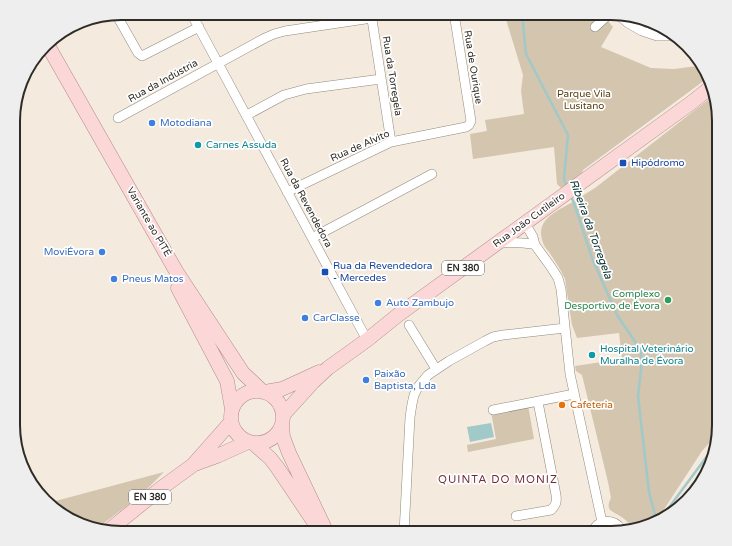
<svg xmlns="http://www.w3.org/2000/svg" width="732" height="546" viewBox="0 0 732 546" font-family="'Varela Round',sans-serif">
	<rect width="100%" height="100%" fill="#f4ebde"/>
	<!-- commercial -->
	<path fill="#eee1cd" d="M102,16L60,39L59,42L53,38L86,19Z"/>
	<!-- green -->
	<path fill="#d3c5ae" d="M504,13H601L613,27L601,47L651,68L674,69L697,66L701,64L708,74L709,77L583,170L581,175L561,188L557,184L554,147L473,159L470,134L487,131L485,120L524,114L521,91L523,75Z
		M713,96L719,121V432L702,451L661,514L651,524L633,526C629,524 627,521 623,518C614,511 604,512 611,498L608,482L582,375L576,371L575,366L622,359L619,333L577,338L572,325L565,279C561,270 555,261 549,252C547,250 545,247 544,245C533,221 555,212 571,203C579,198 587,193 595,188Z
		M528,405L534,439L468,452L467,445L496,439L491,412Z
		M164,472L140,496L96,529L80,525L50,506L48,503Z"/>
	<!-- water -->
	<path fill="#a2c9c9" d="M491,423L494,437L470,442L467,427Z"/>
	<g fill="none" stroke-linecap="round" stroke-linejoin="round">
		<!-- stream -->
		<path stroke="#a2c9c9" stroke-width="2.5" d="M522,13L526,54L568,135L564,179L567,187
			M571,196L575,206L592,258L617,315L640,349L642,361L638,396L649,492L657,522
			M659,521L716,444"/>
		<defs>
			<path id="street" d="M191,13L367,340
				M371,13L391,142
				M116,14L138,53L142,56L199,27
				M595,27L607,16L612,13L617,14L628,23L642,31L657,36H676
				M247,115L284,95L306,89L381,79
				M118,118L265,38L274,34L285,31L372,18
				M287,192L391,142L466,127L469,125L471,121L454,13
				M523,225L529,230L533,237L535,245L551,267L558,278L561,289L570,374L602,522
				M312,238L432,174
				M500,243C511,242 521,242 532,244
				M409,325L436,369
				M493,410L574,394
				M516,516L551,510C556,505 557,502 556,495L538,402
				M404,533L410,417L412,404L414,395L418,387L428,375L449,361L485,341L493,337L503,335L565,328
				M592,533C598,518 614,518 622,530"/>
			<path id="primary" d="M47,44L176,271L243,373L263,392
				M178,288L227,381L232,409
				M231 417a26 26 0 1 1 52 0a26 26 0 1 1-52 0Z
				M265,392L282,389L319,372
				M283,415L313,382L328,368L367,340L398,315L691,103L711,87
				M282,426L283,437L289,453L327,533
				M253,443L270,458L277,467L316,525
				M195,464L217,456L248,442
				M108,531L160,489L193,465L231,422"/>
		</defs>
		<!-- street casing -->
		<use href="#street" stroke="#90897d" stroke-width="10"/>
		<!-- primary casing -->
		<use href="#primary" stroke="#b28a89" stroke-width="15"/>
		<!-- street -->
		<use href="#street" stroke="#fff" stroke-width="9"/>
		<!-- primary -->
		<use href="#primary" stroke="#fbd7d8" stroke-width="14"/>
	</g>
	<!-- markers -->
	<g fill="#3f7fe0" stroke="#fff" stroke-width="1.5">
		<circle cx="152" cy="123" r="4"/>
		<circle cx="102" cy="252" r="4"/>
		<circle cx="114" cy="279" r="4"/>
		<circle cx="378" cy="303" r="4"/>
		<circle cx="305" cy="318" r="4"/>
		<circle cx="366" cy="380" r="4"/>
	</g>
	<g fill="#0f9aa8" stroke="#fff" stroke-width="1.5">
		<circle cx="198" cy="145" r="4"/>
		<circle cx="592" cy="355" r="4"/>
	</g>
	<g fill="#1a4fb4" stroke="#fff" stroke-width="1.5">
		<rect x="619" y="159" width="8" height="8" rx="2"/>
		<rect x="321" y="268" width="8" height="8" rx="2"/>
	</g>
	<circle fill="#2e9e5b" stroke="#fff" stroke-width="1.5" cx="668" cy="300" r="4"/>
	<circle fill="#e8710a" stroke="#fff" stroke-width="1.5" cx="562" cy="405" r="4"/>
	<g text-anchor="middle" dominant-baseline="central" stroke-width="3.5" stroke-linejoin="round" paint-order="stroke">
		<!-- shield labels -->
		<g fill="#fff" stroke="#6d6b68" stroke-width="1">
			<rect x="442" y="261" width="42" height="14" rx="3"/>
			<rect x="129" y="490" width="42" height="14" rx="3"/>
		</g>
		<g font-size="9" font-weight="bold" fill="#2f2c27">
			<text x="463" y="268">EN 380</text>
			<text x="150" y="497">EN 380</text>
		</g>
		<!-- street labels -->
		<g font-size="10" fill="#2f2c27" stroke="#fff">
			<text transform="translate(473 67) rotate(81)">Rua de Ourique</text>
			<text transform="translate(392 76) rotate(81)">Rua da Torregela</text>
			<text transform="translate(163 81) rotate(-29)">Rua da Indústria</text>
			<text transform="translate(360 146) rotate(-24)">Rua de Alvito</text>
			<text transform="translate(306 203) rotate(62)">Rua da Revendedora</text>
			<text transform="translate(529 220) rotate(-36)">Rua João Cutileiro</text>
			<text transform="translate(149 222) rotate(60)">Variante ao PITÉ</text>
		</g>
		<!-- park labels -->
		<g font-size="10" fill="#583f10" stroke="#fff">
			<text x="584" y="94">Parque Vila<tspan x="584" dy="12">Lusitano</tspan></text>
		</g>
		<!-- shop labels -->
		<g font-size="10" fill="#366cbe" stroke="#fff" text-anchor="start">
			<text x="160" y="123">Motodiana</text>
			<text x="94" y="252" text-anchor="end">MoviÉvora</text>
			<text x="122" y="279">Pneus Matos</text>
			<text x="386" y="303">Auto Zambujo</text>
			<text x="313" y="318">CarClasse</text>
			<text x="374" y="374">Paixão<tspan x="374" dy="12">Baptista, Lda</tspan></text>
		</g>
		<!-- culture labels -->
		<g font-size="10" fill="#0d838f" stroke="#fff" text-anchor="start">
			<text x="206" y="145">Carnes Assuda</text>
			<text x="600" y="349">Hospital Veterinário<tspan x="600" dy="12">Muralha de Évora</tspan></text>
		</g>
		<!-- transit labels -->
		<g font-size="10" fill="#164399" stroke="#fff" text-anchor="start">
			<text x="631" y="163">Hipódromo</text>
			<text x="333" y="266">Rua da Revendedora<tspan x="333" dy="12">- Mercedes</tspan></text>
		</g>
		<!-- leisure labels -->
		<g font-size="10" fill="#27864d" stroke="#fff" text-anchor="end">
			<text x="660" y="294">Complexo<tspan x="660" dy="12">Desportivo de Évora</tspan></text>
		</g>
		<!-- food labels -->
		<g font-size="10" fill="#c56008" stroke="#fff" text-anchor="start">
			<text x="570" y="405">Cafeteria</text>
		</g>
		<!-- water labels -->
		<g font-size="11" font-style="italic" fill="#083030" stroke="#fff">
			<text transform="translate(591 229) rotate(70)">Ribeira da Torregela</text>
		</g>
		<!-- neighbourhood labels -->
		<g font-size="11" letter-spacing="1" fill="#732c3d" stroke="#fff">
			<text x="498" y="479">QUINTA DO MONIZ</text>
		</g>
	</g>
	<!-- crop -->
	<path d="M0 0H732V546H0ZM121 20H611A101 101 0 0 1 712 121V425A101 101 0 0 1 611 526H121A101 101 0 0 1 20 425V121A101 101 0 0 1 121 20Z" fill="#eee" fill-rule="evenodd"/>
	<path fill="none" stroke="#2f2c27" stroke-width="2" d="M121 20H611A101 101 0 0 1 712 121V425A101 101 0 0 1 611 526H121A101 101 0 0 1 20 425V121A101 101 0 0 1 121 20Z"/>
</svg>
